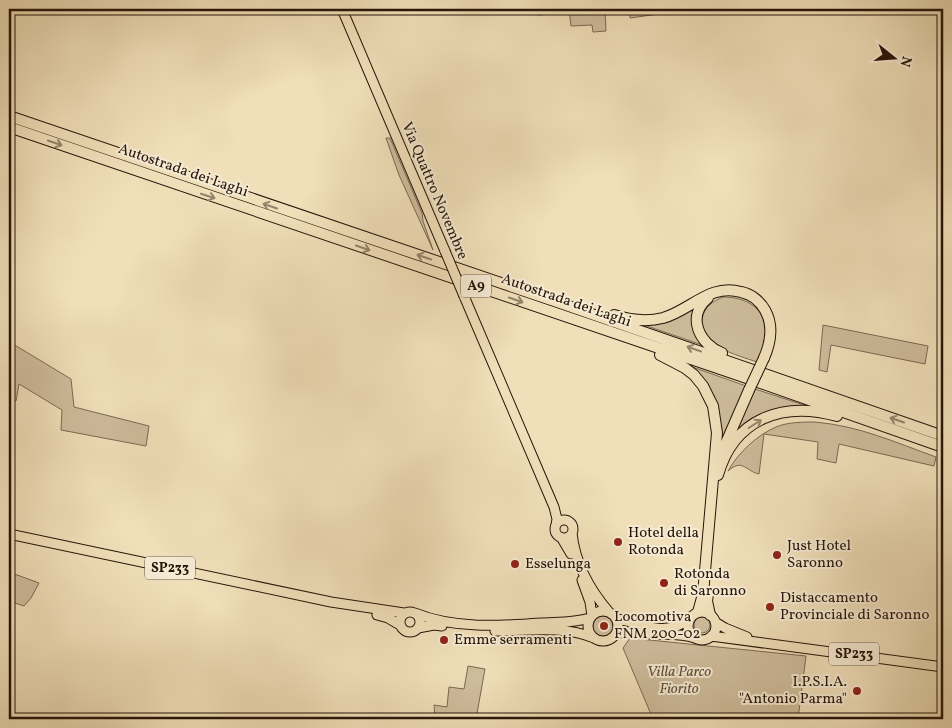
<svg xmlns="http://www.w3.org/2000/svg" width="952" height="728" viewBox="0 0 952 728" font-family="Vollkorn,serif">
	<rect width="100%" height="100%" fill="#f0dfb9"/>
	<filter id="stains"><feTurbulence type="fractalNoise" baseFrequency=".004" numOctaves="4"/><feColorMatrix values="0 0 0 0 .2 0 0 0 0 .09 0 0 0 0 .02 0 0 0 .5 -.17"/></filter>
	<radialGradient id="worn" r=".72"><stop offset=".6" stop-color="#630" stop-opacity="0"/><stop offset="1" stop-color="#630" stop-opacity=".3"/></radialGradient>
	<!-- green -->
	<path fill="#cebc9b" stroke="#7a6852" d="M494,9H542V15L496,12Z
		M569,9H695L630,18V12L605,10L606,31L593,32L592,25L571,26Z
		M386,138H390L422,213L423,221L433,250L399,175Z
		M723,297C747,297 768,309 766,336C766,345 760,354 757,362C737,355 698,346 702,319C704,307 713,301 723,297Z
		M699,302L702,345L641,324Z
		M823,325L928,346L925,364L831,345L827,372L819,370Z
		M13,344L71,379L74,407L149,426L146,446L61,430L62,410L19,384L16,401L9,400V366Z
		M687,365L746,386L720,445L719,421Z
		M755,389L807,406V408H789L731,441Z
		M815,422C860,426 894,442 936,457L934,466L839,444L836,463L817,459L818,442L764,434L759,474C745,471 743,458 728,471C738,453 757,435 776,427C788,422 803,422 815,422Z
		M9,572L39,583L31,598L24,606L9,601Z
		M593 626a10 10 0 1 1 20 0a10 10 0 1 1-20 0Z
		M694 625a8 8 0 1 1 16 0a8 8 0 1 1-16 0Z
		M630,638L806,656L798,719H653L623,648Z
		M468,666L485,669L476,719H435L434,705L447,707L449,687L464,689Z"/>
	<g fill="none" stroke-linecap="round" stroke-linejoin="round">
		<defs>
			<path id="primary" d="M342,9L445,251
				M464,296L554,507L557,519L556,525
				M555 529a9 9 0 1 1 18 0a9 9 0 1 1-18 0Z
				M572,533C575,562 590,590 609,612
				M9,534L331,602L404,613
				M561,537L571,554
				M582,580L590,602L592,616
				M588 626a15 15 0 1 1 30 0a15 15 0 1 1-30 0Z
				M400 622a10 10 0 1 1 20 0a10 10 0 1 1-20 0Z
				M688 626a14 14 0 1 1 28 0a14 14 0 1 1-28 0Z
				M415,613C454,629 500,626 541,623C558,622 574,623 590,618
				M377,615L388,618L400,625
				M617,619C644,623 663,638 690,619
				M715,622L725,628L747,637
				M418,628L434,625L442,626
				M495,631C528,631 562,625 594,638
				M616,634C629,630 638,633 651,634C666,635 680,633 695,638
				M711,636L943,667"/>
			<path id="highway" d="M9,116L557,302L943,436
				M9,127L738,375L943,447
				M708,298C686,316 699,344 722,353
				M614,315C630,320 647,322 663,318C691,310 710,283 741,292C751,294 760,301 765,310C774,326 771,342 764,358
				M660,355L685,368L694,375L703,386L713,406L717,433L703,594L698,612
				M722,452L749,390
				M718,475C734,418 783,401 837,416
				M708,594L707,601L710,615"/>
		</defs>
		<!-- primary casing -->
		<use href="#primary" stroke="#271409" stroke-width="11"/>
		<!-- highway casing -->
		<use href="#highway" stroke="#271409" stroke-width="12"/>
		<!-- primary -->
		<use href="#primary" stroke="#f0dfb9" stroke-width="9"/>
		<!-- highway -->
		<use href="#highway" stroke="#f0dfb9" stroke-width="10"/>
		<defs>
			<path id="primary-bridge" d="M445,251L464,296"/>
			<path id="highway-bridge" d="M749,390L764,358"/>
		</defs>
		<!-- primary-bridge casing -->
		<use href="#primary-bridge" stroke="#271409" stroke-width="11" stroke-linecap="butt"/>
		<!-- highway-bridge casing -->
		<use href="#highway-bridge" stroke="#271409" stroke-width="12" stroke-linecap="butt"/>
		<!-- primary-bridge -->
		<use href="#primary-bridge" stroke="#f0dfb9" stroke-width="9"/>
		<!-- highway-bridge -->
		<use href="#highway-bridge" stroke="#f0dfb9" stroke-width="10"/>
	</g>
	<!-- one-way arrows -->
	<defs><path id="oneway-shaft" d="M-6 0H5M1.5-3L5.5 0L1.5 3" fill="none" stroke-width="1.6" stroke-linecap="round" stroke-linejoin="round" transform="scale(1.25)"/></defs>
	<g stroke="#96846a">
		<use href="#oneway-shaft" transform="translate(55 143) rotate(19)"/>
		<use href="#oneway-shaft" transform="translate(208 196) rotate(18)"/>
		<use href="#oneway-shaft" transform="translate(270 206) rotate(-161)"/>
		<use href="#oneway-shaft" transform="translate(363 248) rotate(19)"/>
		<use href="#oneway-shaft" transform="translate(424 257) rotate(-161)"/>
		<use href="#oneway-shaft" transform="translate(516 300) rotate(19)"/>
		<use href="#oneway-shaft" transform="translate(694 349) rotate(-161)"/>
		<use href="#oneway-shaft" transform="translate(897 420) rotate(-161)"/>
		<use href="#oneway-shaft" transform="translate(755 424) rotate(-32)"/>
	</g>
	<!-- markers -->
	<g fill="#8f2418" stroke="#f5ead2" stroke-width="2">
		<circle cx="618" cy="542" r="5"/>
		<circle cx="777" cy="555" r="5"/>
		<circle cx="515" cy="564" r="5"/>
		<circle cx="664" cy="583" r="5"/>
		<circle cx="770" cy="607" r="5"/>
		<circle cx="604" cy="626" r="5"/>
		<circle cx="444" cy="640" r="5"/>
		<circle cx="857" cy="691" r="5"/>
	</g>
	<g text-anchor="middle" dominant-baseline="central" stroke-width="4" stroke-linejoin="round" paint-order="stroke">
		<!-- shield labels -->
		<g fill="#f5ead2" stroke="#655445" stroke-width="1">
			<rect x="461" y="274.5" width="30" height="23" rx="4"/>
			<rect x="145" y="556.5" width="50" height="23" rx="4"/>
			<rect x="829" y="642.5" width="50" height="23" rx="4"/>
		</g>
		<g font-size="14" font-weight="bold" fill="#271409">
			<text x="476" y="286">A9</text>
			<text x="170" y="568">SP233</text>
			<text x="854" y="654">SP233</text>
		</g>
		<!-- street labels -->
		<g font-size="15" fill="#271409" stroke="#f5ead2">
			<text transform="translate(183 171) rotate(19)">Autostrada dei Laghi</text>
			<text transform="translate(434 191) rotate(67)">Via Quattro Novembre</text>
			<text transform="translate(566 301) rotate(19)">Autostrada dei Laghi</text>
		</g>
		<!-- poi labels -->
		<g font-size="15" fill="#271409" stroke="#f5ead2" text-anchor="start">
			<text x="628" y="533">Hotel della<tspan x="628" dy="17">Rotonda</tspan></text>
			<text x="787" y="546">Just Hotel<tspan x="787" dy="17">Saronno</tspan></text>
			<text x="525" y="564">Esselunga</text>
			<text x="674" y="574">Rotonda<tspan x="674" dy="17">di Saronno</tspan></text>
			<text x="780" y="598">Distaccamento<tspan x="780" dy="17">Provinciale di Saronno</tspan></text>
			<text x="614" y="617">Locomotiva<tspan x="614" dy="17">FNM 200-02</tspan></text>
			<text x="454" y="640">Emme serramenti</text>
			<text x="847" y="682" text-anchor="end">I.P.S.I.A.<tspan x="847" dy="17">"Antonio Parma"</tspan></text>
		</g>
		<!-- park labels -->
		<g font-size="15" font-style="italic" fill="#614f3c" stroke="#f5ead2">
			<text x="679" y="672">Villa Parco<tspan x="679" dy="17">Fiorito</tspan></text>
		</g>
	</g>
	<!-- margin -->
	<rect width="952" height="728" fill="none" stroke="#f0dfb9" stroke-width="30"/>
	<rect x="10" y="10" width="932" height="708" fill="none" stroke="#271409" stroke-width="2.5"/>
	<rect x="15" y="15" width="922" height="698" fill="none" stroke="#271409"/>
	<!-- north arrow -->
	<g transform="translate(894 58) rotate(107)" stroke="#f5ead2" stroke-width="4" paint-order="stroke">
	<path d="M0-4L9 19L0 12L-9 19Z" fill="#271409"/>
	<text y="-8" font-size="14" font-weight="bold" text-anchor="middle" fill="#271409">N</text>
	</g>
	<rect width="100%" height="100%" filter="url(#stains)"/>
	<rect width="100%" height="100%" fill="url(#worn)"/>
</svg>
